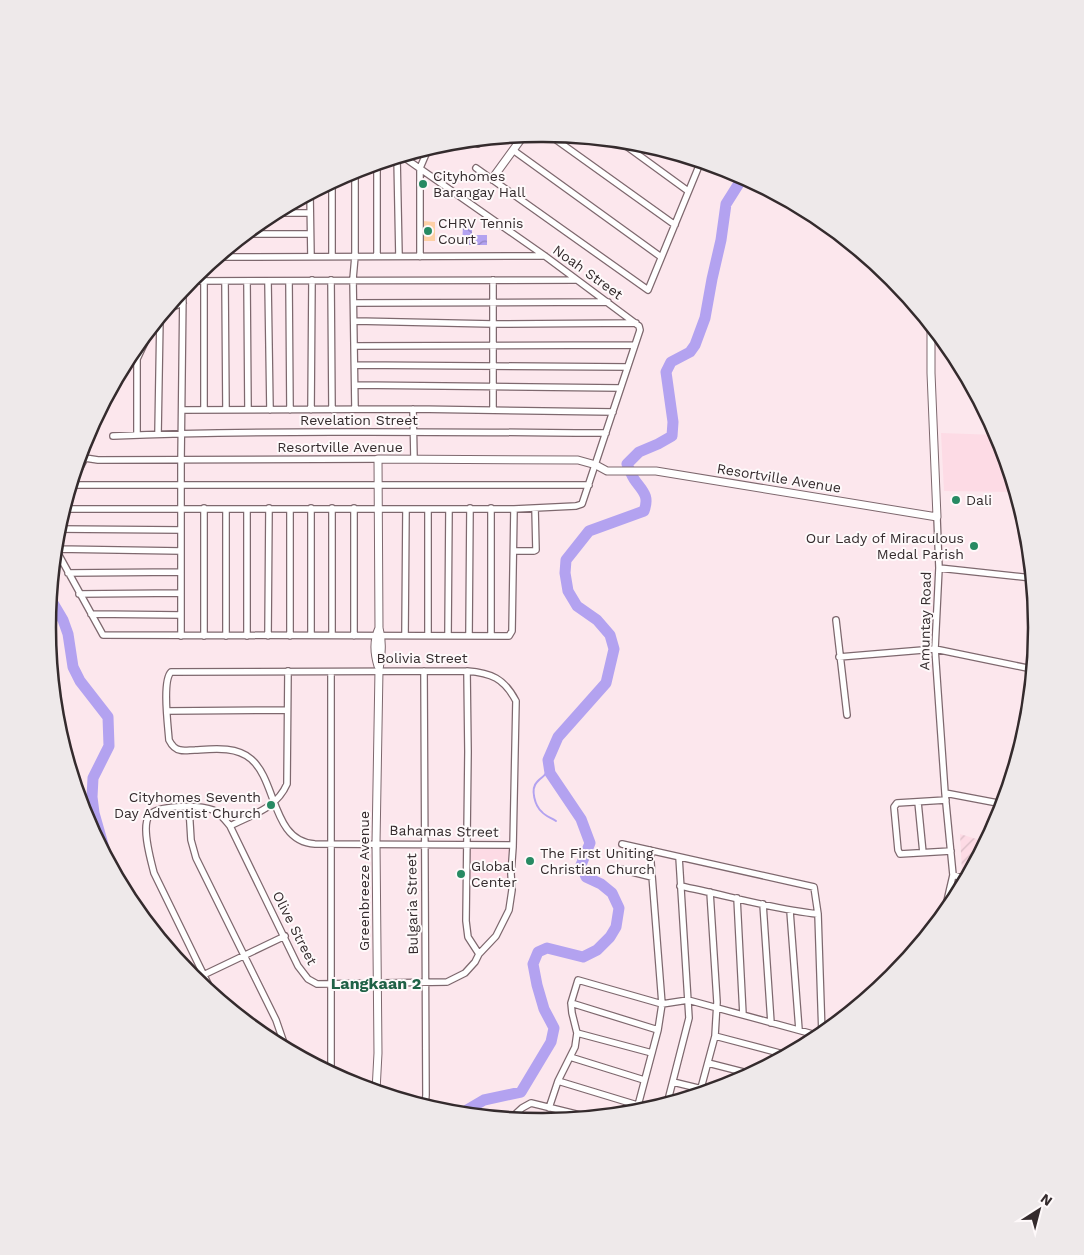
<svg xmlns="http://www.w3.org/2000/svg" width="1084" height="1255" viewBox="0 0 1084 1255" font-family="'Work Sans',sans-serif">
	<defs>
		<pattern id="industrial-furrows" width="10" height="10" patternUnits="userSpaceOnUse" patternTransform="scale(1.25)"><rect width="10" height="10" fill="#fddbe5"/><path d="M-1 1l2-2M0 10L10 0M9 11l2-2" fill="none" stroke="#d9bcc5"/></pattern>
		<pattern id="water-waves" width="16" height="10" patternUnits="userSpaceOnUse" patternTransform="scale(1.25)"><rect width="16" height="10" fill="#b3a2f0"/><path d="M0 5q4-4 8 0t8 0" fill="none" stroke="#9284c3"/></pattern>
	</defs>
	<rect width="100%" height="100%" fill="#fce7ed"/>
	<!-- built -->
	<path fill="#fddbe5" d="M941,433L997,435L1015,492L944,491Z
		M470,845L509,846L508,888L468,886Z"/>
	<!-- industrial -->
	<path fill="url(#industrial-furrows)" d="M960,834L986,842L968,874L962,872Z"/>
	<!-- green -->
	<path fill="#fdd0a6" d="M422,221L435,222V241H421Z"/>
	<!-- water -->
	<path fill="url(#water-waves)" d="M463,226H472V235H487V245H462Z"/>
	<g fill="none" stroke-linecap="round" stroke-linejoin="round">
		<!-- stream -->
		<path stroke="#b3a2f0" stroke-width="2" d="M549,767C545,778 543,775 537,782C530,789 535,806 542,812C545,816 552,818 556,821"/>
		<!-- river -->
		<path stroke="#b3a2f0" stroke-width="11" d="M103,405L109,397L110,393
			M50,598L63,620L68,634L73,667L80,681L108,717L109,746L93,778L92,797L94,813L106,855
			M466,1114L467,1110L484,1100L521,1092L551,1042L554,1028L544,1009L537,985L533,964L538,952L547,948L583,957L597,950L610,937L616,927L619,908L612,893L601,884L586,877L581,865L590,843L581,819L550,773L548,760L558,737L606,683L614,649L610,635L597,620L577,606L568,591L565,573L566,560L589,531L644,511C650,495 642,491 634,479C631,474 629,469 627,464L639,452L658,444L672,436L673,422L666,372L671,362L690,352L695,345L705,318L712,279L721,240L726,204L743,177"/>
		<defs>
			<path id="minor" d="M548,134L675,225
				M469,140L478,144L484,139
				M618,140L688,191
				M513,150L661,257
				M397,157L399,256
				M476,168L648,290L701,161
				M355,170V256L353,279L355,409
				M310,194L311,257
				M273,213H310
				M246,234H310
				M332,256V182
				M377,256V163
				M218,257L545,256
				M420,257V168L429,147
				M331,280L332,410
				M190,281L575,280
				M204,281V410
				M225,281L226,410
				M247,281L248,410
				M289,281L290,410
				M268,282L270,410
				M355,303L608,302
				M167,309L183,303
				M355,321L493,324L636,323
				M355,346L634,345
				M355,365L627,367
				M355,385L620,388
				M413,409L414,459
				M493,409V280
				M182,410L413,409L613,412
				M311,410L312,280
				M158,434L160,317
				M137,435V359L152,327
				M113,436C277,430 441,432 606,433
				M80,456L85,458L98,460L378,459
				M71,484L85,458
				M71,485H589
				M64,509H514L576,506L582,504L640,330L639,326L545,256L402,156
				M290,509V636
				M428,509V635
				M937,517L939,568L935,649L945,793L953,875L944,914
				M57,529L181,530
				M55,548L103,635L509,636L512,631L514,509
				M56,549L181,551
				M514,551H534L536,550L535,508
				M939,568L1032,578
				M68,573L181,572
				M79,594L181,593
				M91,614L181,615
				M836,620L847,715
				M311,635V508
				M332,635V508
				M405,635L406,509
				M448,635L449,509
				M469,635L470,508
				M181,636V460L183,289
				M204,636V508
				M226,636V509
				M247,636V509
				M268,636L269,508
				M354,636V508
				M491,636V508
				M839,657L935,649L1032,669
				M424,671C424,813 426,954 426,1095L425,1106
				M467,671L468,752L466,921L468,937L479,954
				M167,711L286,710
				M945,793L1003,804
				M946,800L897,803L894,807L898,850L900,854L951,851
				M918,802L923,853
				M189,807L191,840L196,858L276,1020L286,1049
				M230,826C253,814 276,809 287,784L288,671
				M622,844L814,887L818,914L822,1035
				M620,869L652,877
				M953,875L966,879
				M680,886C726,895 771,909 818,914
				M737,898L743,1015
				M763,904L771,1023
				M790,911L799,1030
				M195,979L285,936
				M213,994L154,873C151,861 141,827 149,816C156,804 201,805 213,810C220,813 225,820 230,826L298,966L308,979L317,984L447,982L465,973L475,962L479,954L496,936L509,910L512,890L511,874L513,847L516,701C504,678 491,673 467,671L171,672C162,681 168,726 169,740C171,744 174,749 180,750C184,751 190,750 195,750C213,749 236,746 251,759C277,781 272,842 315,844L513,845
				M571,1003L658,1030
				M577,1033L652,1053
				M715,1036L787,1055
				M570,1057L644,1080
				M708,1063L751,1074
				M331,1073V672
				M558,1081L637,1105
				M673,1082L710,1091
				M701,1088L715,1036L717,1002L710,892
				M667,1104L689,1018L679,857
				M549,1108L558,1081L575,1047L577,1033L572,1013L571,1003L578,980L662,1004L688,1000L820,1036
				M636,1113L658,1030L662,1004L650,850
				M510,1119L522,1108L531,1103L588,1117"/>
			<path id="tertiary" d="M492,179L524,135
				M378,666C374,653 373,641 379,628
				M376,1091L378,1053L376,843L379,670C381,656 383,642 379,628L378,459L578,460L596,465L607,471H656L937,517L931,373V326"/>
		</defs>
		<!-- minor casing -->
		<use href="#minor" stroke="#7e686e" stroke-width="8"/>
		<!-- tertiary casing -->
		<use href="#tertiary" stroke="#7e686e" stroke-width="9"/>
		<!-- minor -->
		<use href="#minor" stroke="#fff" stroke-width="5.5"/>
		<!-- tertiary -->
		<use href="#tertiary" stroke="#fff" stroke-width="7"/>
	</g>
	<!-- markers -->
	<g fill="#278a63" stroke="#fef9fa" stroke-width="2">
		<circle cx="423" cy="184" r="5"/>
		<circle cx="428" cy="231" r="5"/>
		<circle cx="956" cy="500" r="5"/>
		<circle cx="974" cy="546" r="5"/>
		<circle cx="271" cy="805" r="5"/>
		<circle cx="530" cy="861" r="5"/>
		<circle cx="461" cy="874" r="5"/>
	</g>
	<g text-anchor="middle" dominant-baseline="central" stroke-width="4" stroke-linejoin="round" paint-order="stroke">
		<!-- poi labels -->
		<g font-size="14" fill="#342b2d" stroke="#fef9fa" text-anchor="start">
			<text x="433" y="176">Cityhomes<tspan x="433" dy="16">Barangay Hall</tspan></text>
			<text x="438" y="223">CHRV Tennis<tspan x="438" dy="16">Court</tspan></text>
			<text x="966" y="500">Dali</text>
			<text x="964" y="538" text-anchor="end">Our Lady of Miraculous<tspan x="964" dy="16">Medal Parish</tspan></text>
			<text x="261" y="797" text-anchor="end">Cityhomes Seventh<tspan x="261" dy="16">Day Adventist Church</tspan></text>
			<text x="540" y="853">The First Uniting<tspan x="540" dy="16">Christian Church</tspan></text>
			<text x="471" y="866">Global<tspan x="471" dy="16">Center</tspan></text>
		</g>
		<!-- street labels -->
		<g font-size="14" fill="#342b2d" stroke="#fef9fa">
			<text transform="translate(588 272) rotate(36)">Noah Street</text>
			<text x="359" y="420">Revelation Street</text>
			<text x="340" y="447">Resortville Avenue</text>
			<text transform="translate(779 478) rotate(9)">Resortville Avenue</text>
			<text transform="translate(925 621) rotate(-89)">Amuntay Road</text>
			<text x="422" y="658">Bolivia Street</text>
			<text transform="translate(444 831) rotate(1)">Bahamas Street</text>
			<text transform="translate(364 881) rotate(-90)">Greenbreeze Avenue</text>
			<text transform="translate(412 904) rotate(-91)">Bulgaria Street</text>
			<text transform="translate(295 928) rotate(63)">Olive Street</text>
		</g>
		<!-- quarter labels -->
		<g font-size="16" font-weight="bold" fill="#1f6146" stroke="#fef9fa">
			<text x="376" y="983">Langkaan 2</text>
		</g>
	</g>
	<!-- crop -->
	<path d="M0 0H1084V1255H0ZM541 142H543A485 485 0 0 1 1028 627V628A485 485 0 0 1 543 1113H541A485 485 0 0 1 56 628V627A485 485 0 0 1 541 142Z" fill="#eee9ea" fill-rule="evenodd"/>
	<path fill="none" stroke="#342b2d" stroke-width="2.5" d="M541 142H543A485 485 0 0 1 1028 627V628A485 485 0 0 1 543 1113H541A485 485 0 0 1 56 628V627A485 485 0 0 1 541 142Z"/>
	<!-- north arrow -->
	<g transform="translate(1039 1210) rotate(36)" stroke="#fef9fa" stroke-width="4" paint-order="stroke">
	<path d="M0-4L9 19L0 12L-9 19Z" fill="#342b2d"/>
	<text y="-8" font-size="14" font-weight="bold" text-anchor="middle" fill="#342b2d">N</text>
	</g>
</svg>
